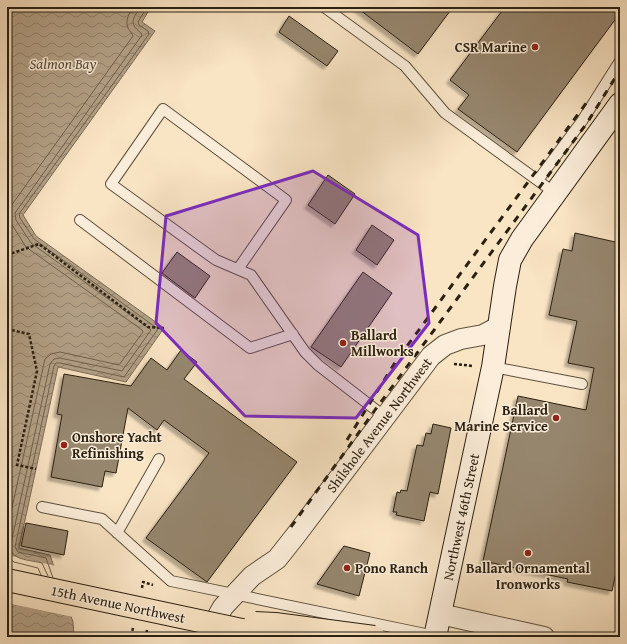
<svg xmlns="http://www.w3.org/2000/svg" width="627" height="644" viewBox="0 0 627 644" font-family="'Gentium Book Plus',serif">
	<defs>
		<pattern id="water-waves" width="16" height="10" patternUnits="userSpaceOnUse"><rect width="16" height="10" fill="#b3a187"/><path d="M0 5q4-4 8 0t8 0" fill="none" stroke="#92836d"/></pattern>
		<filter id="shadow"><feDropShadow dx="-3.5" dy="3.5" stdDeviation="1" flood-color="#0004"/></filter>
	</defs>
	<rect width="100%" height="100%" fill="#f9e4c4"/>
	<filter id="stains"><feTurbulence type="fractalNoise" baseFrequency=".005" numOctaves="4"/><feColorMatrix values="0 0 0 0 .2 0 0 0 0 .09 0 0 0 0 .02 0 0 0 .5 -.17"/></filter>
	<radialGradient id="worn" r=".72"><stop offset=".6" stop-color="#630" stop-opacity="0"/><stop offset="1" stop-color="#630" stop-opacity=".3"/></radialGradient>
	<!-- water -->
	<path fill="url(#water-waves)" stroke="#7d6d57" d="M7,7H151L142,22L155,31L23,215L36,236L164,328L126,382L58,367L19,548L50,555L73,622L74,637H7Z"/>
	<!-- pier -->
	<path fill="#f9e4c4" d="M7,555L56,566L73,617L7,603Z"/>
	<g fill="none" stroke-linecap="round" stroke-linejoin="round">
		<!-- shore -->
		<path stroke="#6f604c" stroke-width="1" d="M7,530L45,359L51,354L60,352L119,365L143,332L142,330L26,247L9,220V212L11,206L133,36C132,33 130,32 128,28C125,20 129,14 133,7
			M7,557L14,562L38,568L41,575
			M48,576L42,563C32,560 13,561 10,548L50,364L54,359L60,358L122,371L151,330L31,243L16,220L15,213L142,35L141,33C128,23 133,18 141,7
			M53,578L46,558L18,552L15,547L54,366L56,363H60L124,377L158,329L34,239L20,218L19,214L149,34L148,31L139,25L138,22L147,7"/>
	</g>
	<!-- building -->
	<path fill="#96866e" stroke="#2b2010" filter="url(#shadow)" d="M356,7H453L418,54Z
		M505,7H620V13L517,152L458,109L469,95L450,80Z
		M289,16L338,51L327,66L279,32Z
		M328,175L355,194L335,224L308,205Z
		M372,225L394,240L377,265L356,250Z
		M575,233L620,243V554L612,591L567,582L568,579L483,561L518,396L586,410L594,368L568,363L577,321L549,315L563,249L572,251Z
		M177,252L210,276L195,298L162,273Z
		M363,272L392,293L341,367L311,347Z
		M181,350L197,362L184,379L297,462L207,582L146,538L209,453L164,420L157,430L128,408L116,473L105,471L102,487L51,477L62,415L57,414L64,374L131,386L151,358L167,370Z
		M433,424L451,428L438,494L430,492L424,521L396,515L397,512H393L397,492L400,493L401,490L407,491L417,445L423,446L426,433L431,434Z
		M26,523L68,531L64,555L21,546Z
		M344,546L370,553L359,596L317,584Z"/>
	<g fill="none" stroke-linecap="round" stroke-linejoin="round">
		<defs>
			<path id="lane" d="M324,7L405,66L445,113L555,193
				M538,180L582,121L620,61
				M80,220L250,348L293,334
				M238,269L286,200L163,109L111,184L216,260L251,275L305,352L318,365L385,417
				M493,367L582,384
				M42,507L102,519L171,581L435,636
				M117,533L159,459"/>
			<path id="street" d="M440,614L544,637
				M206,637L223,607L252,576L277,559L296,535L431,356L445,345L461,339L483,335L500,326"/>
			<path id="secondary" d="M435,637L493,367L505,286L510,260L522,239L620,104"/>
		</defs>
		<!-- lane casing -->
		<use href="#lane" stroke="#5e513d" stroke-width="12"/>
		<!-- street casing -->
		<use href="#street" stroke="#5e513d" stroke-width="22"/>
		<!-- secondary casing -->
		<use href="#secondary" stroke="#2b2010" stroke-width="24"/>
		<!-- path -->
		<path stroke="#2b2010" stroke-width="2.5" stroke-dasharray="3 2" stroke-linecap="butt" d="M7,255L39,244L148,327L164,328
			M7,329L29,334L37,371L17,465L36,469
			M454,364L473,366
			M142,588L143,582L153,585
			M133,628L131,636L136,637
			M146,637L147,630"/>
		<!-- lane -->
		<use href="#lane" stroke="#fbedd9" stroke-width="10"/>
		<!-- street -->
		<use href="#street" stroke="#fbedd9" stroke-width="20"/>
		<!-- secondary -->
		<use href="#secondary" stroke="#fbedd9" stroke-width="22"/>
		<!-- rail -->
		<path stroke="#2b2010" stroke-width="3" stroke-dasharray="7 7" stroke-linecap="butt" d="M347,440L396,361L590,98
			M291,527L375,410L587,123L620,70"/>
		<defs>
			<path id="primary-bridge" d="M7,580L275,637
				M255,623L275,624L374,637"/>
		</defs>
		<!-- primary-bridge casing -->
		<use href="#primary-bridge" stroke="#2b2010" stroke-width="24" stroke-linecap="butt"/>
		<!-- primary-bridge -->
		<use href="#primary-bridge" stroke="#f9e4c4" stroke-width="22"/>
	</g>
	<!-- marked area -->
	<path fill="#7b2cbf" fill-opacity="0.2" stroke="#7b2cbf" stroke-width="3" stroke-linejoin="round" d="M313,171L418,235L429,323L356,418L245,416L156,323L166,216Z"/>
	<!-- markers -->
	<g fill="#8f2418" stroke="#fbedd9" stroke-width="1.5">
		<circle cx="535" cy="47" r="4"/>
		<circle cx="343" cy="343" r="4"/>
		<circle cx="556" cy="418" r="4"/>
		<circle cx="64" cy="445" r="4"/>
		<circle cx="528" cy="553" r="4"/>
		<circle cx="347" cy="568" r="4"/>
	</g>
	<g text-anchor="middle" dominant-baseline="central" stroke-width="3" stroke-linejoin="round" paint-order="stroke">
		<!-- poi labels -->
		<g font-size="14" font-weight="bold" fill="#2b2010" stroke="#fbedd9" text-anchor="start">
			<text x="527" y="47" text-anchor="end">CSR Marine</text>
			<text x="351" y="335">Ballard<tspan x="351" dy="16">Millworks</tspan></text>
			<text x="548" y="410" text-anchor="end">Ballard<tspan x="548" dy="16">Marine Service</tspan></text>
			<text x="72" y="437">Onshore Yacht<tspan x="72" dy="16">Refinishing</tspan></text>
			<text x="355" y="568">Pono Ranch</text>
			<text x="528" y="568" text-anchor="middle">Ballard Ornamental<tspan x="528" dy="16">Ironworks</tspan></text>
		</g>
		<!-- street labels -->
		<g font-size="14" fill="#2b2010" stroke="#fbedd9">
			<text transform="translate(379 425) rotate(-53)">Shilshole Avenue Northwest</text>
			<text transform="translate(461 517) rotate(-78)">Northwest 46th Street</text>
			<text transform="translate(118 604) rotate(12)">15th Avenue Northwest</text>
		</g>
		<!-- water labels -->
		<g font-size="15" font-style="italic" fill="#5b4d3a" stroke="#fbedd9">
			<text x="63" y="63">Salmon Bay</text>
		</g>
	</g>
	<!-- margin -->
	<rect width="627" height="644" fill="none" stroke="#f9e4c4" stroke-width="24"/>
	<rect x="8" y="8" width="611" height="628" fill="none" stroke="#2b2010" stroke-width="2"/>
	<rect x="12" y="12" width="603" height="620" fill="none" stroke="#2b2010"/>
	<rect width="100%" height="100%" filter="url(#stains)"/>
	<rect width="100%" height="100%" fill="url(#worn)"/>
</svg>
